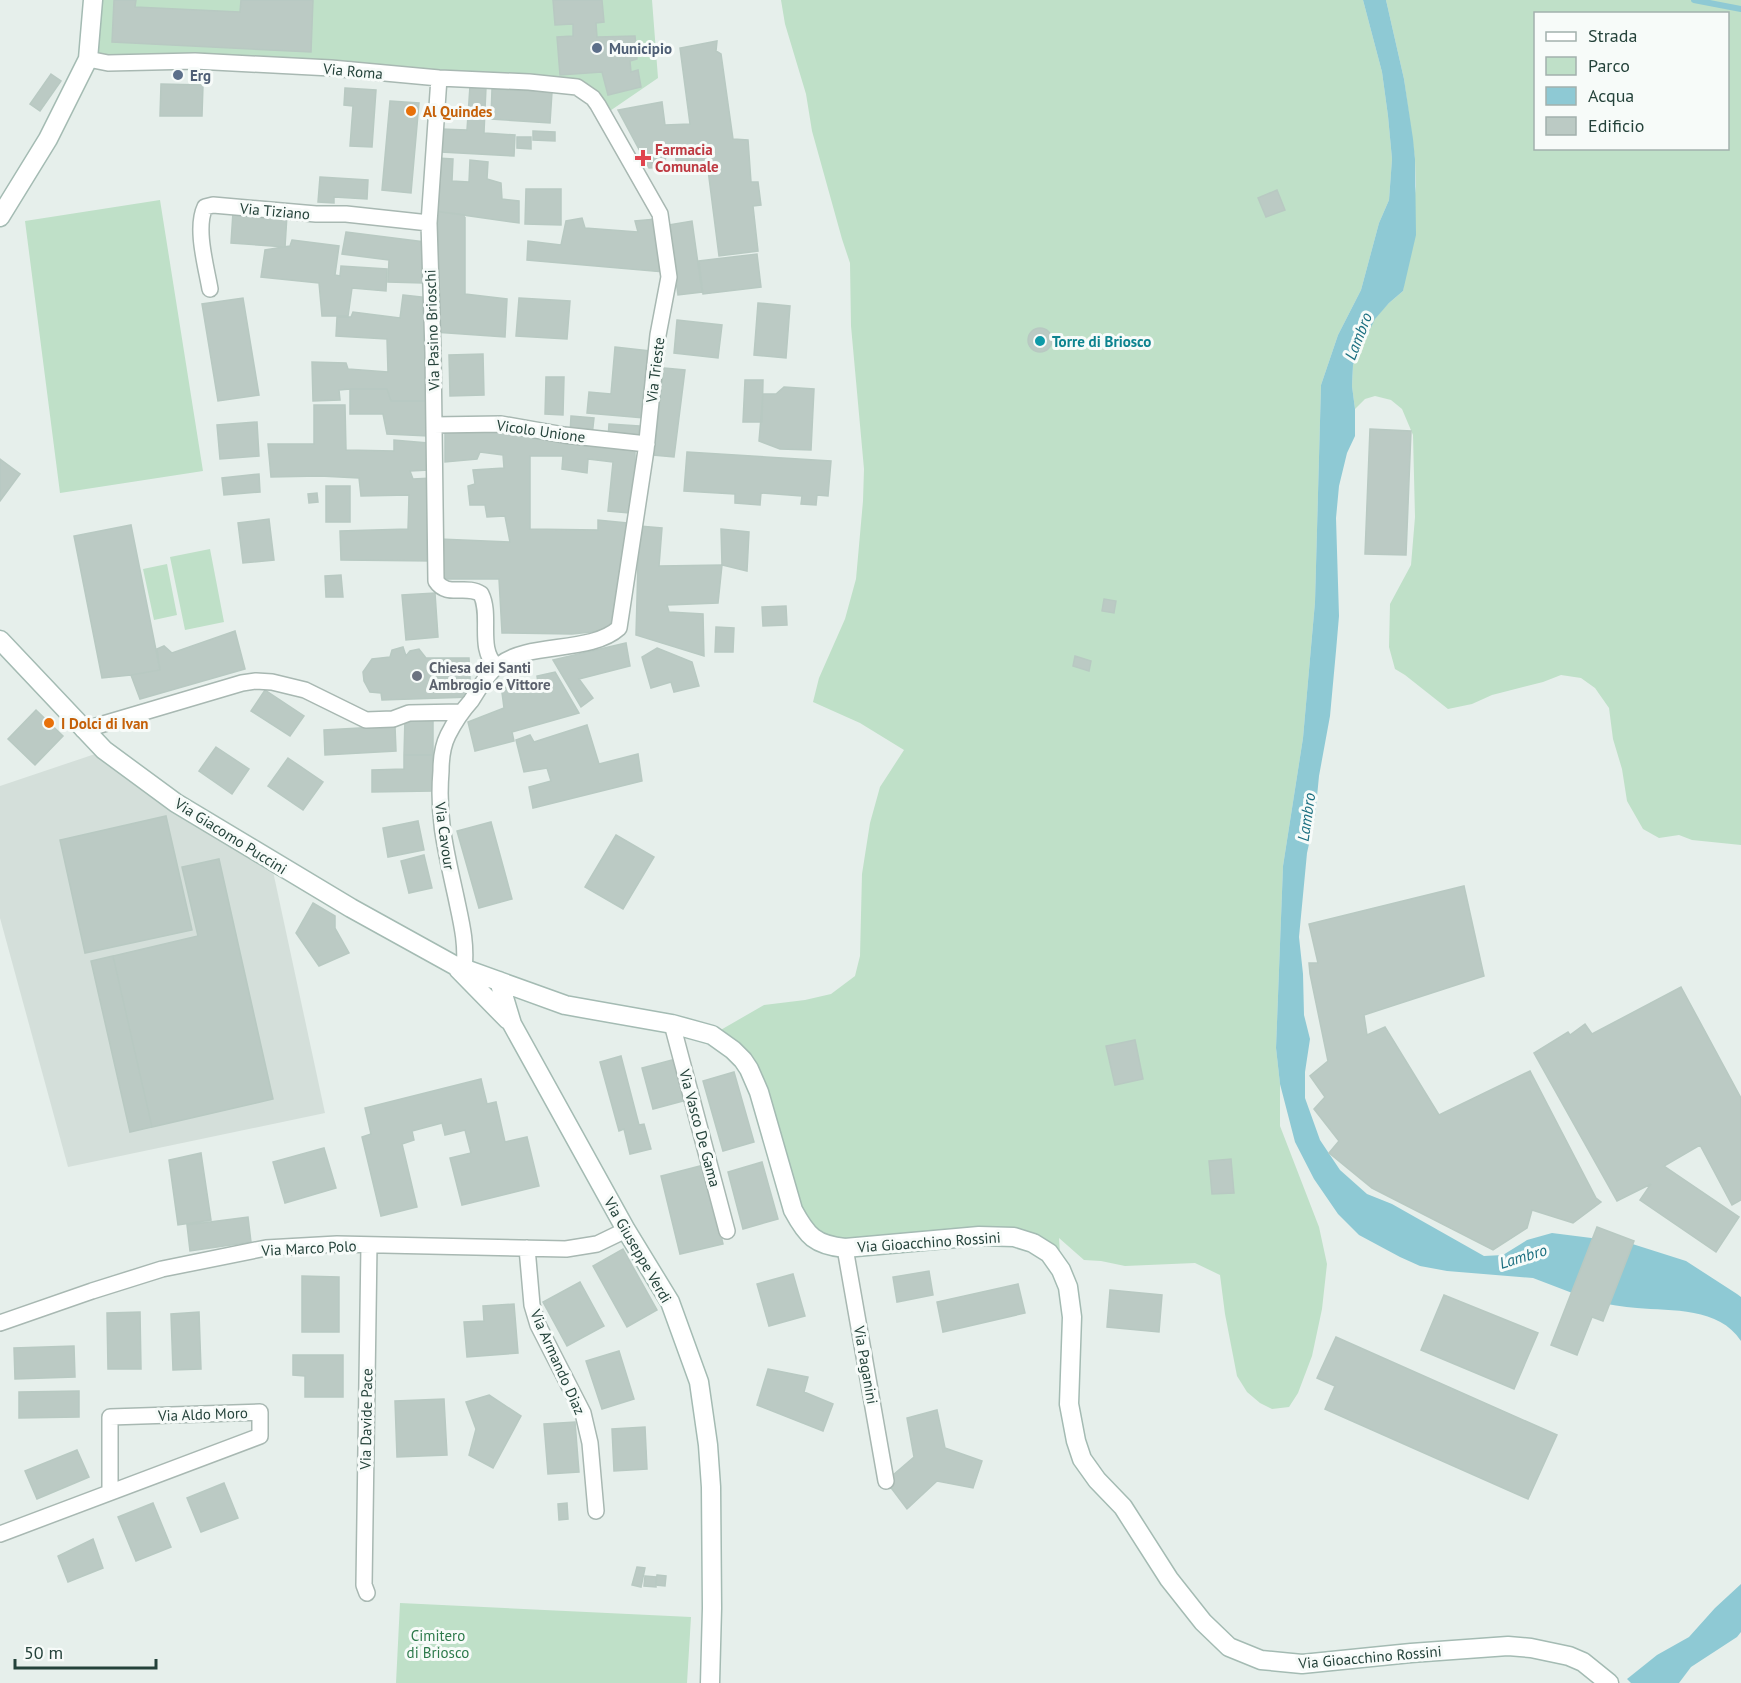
<svg xmlns="http://www.w3.org/2000/svg" width="1741" height="1683" viewBox="0 0 1741 1683" font-family="'PT Sans',sans-serif">
	<rect width="100%" height="100%" fill="#e6efeb"/>
	<!-- built -->
	<path fill="#d4dfda" d="M104,751L271,862L325,1113L68,1167L0,918V786Z"/>
	<!-- green -->
	<path fill="#bfe0c8" fill-rule="evenodd" d="M93,0H652L658,78L604,115L577,87L88,59Z
		M781,0H1363L1382,72L1388,116L1392,159L1389,200L1379,223L1361,290L1338,335L1321,385L1315,602L1303,738L1283,866L1276,1048L1280,1084V1126L1319,1227L1327,1264L1322,1309L1312,1356L1298,1393L1289,1407L1272,1409L1260,1403L1247,1392L1237,1376L1225,1314L1220,1275L1195,1263L1125,1266L1101,1261L1084,1260L1059,1238L1061,1269L1033,1243L845,1248L813,1238L759,1092L712,1035L764,1005L805,1000L831,994L855,976L860,956L862,874L870,823L880,787L904,750L860,723L813,702L819,678L845,619L856,579L863,501L864,469L851,326L850,263L842,239L812,131L806,94L785,24Z
		M1386,0H1741V845L1692,840L1679,835L1659,838L1643,829L1627,801L1622,769L1613,739L1609,708L1595,688L1581,678L1561,675L1543,682L1492,695L1472,704L1448,709L1405,675L1395,669L1389,647L1390,604L1411,565L1415,517L1413,435L1402,409L1391,400L1375,396L1365,399L1355,409L1352,386L1353,365L1374,319L1389,303L1403,291L1416,186L1415,159L1404,79ZM1536,14H1728V148H1536Z
		M160,200L203,471L60,493L25,221Z
		M210,549L224,622L185,630L170,557Z
		M167,564L177,615L154,620L143,569Z
		M400,1603L691,1617L687,1683H396Z"/>
	<!-- water -->
	<path fill="#8ec9d4" d="M1363,0H1386L1404,79L1413,139L1415,159L1416,235L1403,291L1389,303L1375,319L1353,365L1352,386L1355,409V436L1347,453L1339,486L1336,518L1339,616L1336,651L1330,716L1319,776L1315,817L1307,853L1299,937L1303,974L1304,1015L1310,1039L1305,1072V1098L1320,1140L1340,1170L1367,1194L1392,1204L1484,1256L1503,1255L1527,1240L1552,1233L1615,1241L1588,1299L1533,1278L1447,1271L1420,1266L1400,1257L1359,1235L1338,1214L1314,1179L1295,1142L1280,1084L1276,1048L1283,866L1303,738L1315,602L1321,385L1338,335L1361,290L1379,223L1389,200L1392,159L1388,116L1382,72Z
		M1623,1241L1686,1261L1737,1294L1741,1297V1341C1719,1307 1672,1311 1637,1308C1623,1307 1609,1304 1595,1302Z
		M1741,1584V1632L1737,1637L1691,1667L1679,1683H1631L1627,1679L1657,1655L1689,1637L1715,1608Z"/>
	<g fill="none" stroke-linecap="round" stroke-linejoin="round">
		<!-- stream -->
		<path stroke="#8ec9d4" stroke-width="6" d="M1694,0L1741,9"/>
	</g>
	<!-- building -->
	<path fill="#bbcac4" stroke="#b8c9c2" stroke-width="1.5" d="M114,0H136L135,7L240,12L241,0H313L311,52L112,42Z
		M553,0H602L604,22L596,23L597,37L635,36L637,59L630,61L631,72L638,70L641,87L608,95L602,72L560,75L557,37L573,36V24L555,25Z
		M717,41L716,51L721,54L733,139L748,140L751,182H758L761,205L753,206L758,251L719,256L707,162L677,166L674,148L666,150L665,167L649,168L618,110L662,102L665,125L690,124L680,48Z
		M51,74L61,81L40,111L30,104Z
		M161,84L203,85L202,116H160Z
		M470,86L486,87L484,133L515,135L514,156L441,152L442,129L467,130Z
		M345,88L376,90L372,147L350,146L353,106L344,105Z
		M492,89L552,92L550,123L491,119Z
		M390,101L419,103L411,193L382,190Z
		M533,131L555,132V141L533,140Z
		M517,137H531V149L517,148Z
		M437,158L453,159L452,181L469,182L470,160L488,162L487,179L501,183L502,199L519,201V223L435,211Z
		M320,177L368,180L367,199L334,197V203L318,202Z
		M526,189H561V225L525,224Z
		M1277,190L1285,210L1266,217L1258,198Z
		M435,211L465,215V294L507,299L505,337L434,332Z
		M233,212L287,215L285,247L231,243Z
		M582,218L585,228L638,232L635,221L656,219L664,272L527,260L528,241L561,245L566,221Z
		M692,221L702,292L678,295L668,225Z
		M346,232L425,242L423,283L388,282L389,260L342,254Z
		M292,240L339,246L335,275L340,276L341,266L387,269L386,291L352,288L348,316H322L319,283L261,277L265,250L290,246Z
		M757,254L761,287L703,294L699,261Z
		M403,295L430,298L428,401H391L387,389H350L339,390L340,400L313,401L312,362L346,363L348,369L388,372L387,339L336,336L337,317H351L353,312L400,318Z
		M243,298L259,395L218,401L202,304Z
		M519,298L570,301L567,339L516,336Z
		M758,303L790,306L786,358L754,355Z
		M677,320L722,325L718,358L674,353Z
		M1028 340a12 12 0 1 1 24 0a12 12 0 1 1-24 0Z
		M615,347L650,351L644,418L587,413L589,392L611,394Z
		M483,354L484,395L450,396L449,355Z
		M664,368L685,370L674,457L653,455Z
		M546,377H564L563,415L545,414Z
		M745,380H763L762,422H743Z
		M784,387L814,389L811,450L780,449L759,441L763,394H776Z
		M350,389H387L391,401H428V436L387,434L383,414H350Z
		M314,405H345L346,450L394,451V440L428,443L429,470L410,471L413,479L432,478L434,561L341,560L340,531L408,529L409,495L361,496L359,478L320,476L271,477L268,444H314Z
		M571,416L594,418L592,436L570,434Z
		M257,422L259,456L220,459L217,425Z
		M609,424L639,426L638,441L608,439Z
		M501,428L635,445V478L629,513L608,511L613,462L588,459L587,473L562,469L563,456H530V529L598,530V520L627,523L613,627L591,632L572,634L502,633L499,579H441L440,539L510,542L505,516L487,517L485,505H470L468,486L475,484L473,470L504,468L503,455L480,452L477,459L445,462V430Z
		M1370,429L1411,431L1406,555L1365,554Z
		M687,452L831,461L828,496L817,495L816,505L801,504L802,496L761,493L760,505L735,503V494L684,491Z
		M0,459L20,474L0,501Z
		M259,474L260,492L224,495L222,478Z
		M326,486H350V522H326Z
		M317,493L318,502L309,503L308,494Z
		M269,519L274,560L243,563L238,523Z
		M131,525L160,670L131,675L102,678L74,536Z
		M639,526L662,528L659,566L722,565L718,603L667,605L669,612L703,614L704,656L636,635Z
		M721,529L749,532L747,571L722,565Z
		M341,575L343,597H326L325,576Z
		M435,593L438,637L406,640L402,595Z
		M1104,599L1116,601L1114,613L1102,611Z
		M786,606L787,625L763,626L762,607Z
		M716,627L734,628L733,652H715Z
		M235,631L245,669L140,699L131,675L160,670L157,649L164,646L172,653Z
		M626,643L630,666L579,679L593,698L581,707L553,660Z
		M403,647L406,656L410,651L419,649L426,658H469L471,697L382,700L381,693L370,692L364,681L363,672L372,659L390,657L392,650Z
		M657,648L692,662L699,686L674,692L671,682L651,688L642,657Z
		M1075,656L1091,661L1089,671L1073,666Z
		M555,672L579,713L512,732L514,741L475,751L468,722L504,708L501,685L519,681L523,694L539,690L537,676Z
		M265,690L304,716L290,736L251,711Z
		M36,710L63,736L35,765L8,739Z
		M405,718H433V755H404Z
		M587,725L599,764L638,754L642,781L533,808L529,787L551,781L547,768L524,772L516,740L530,735L534,742Z
		M395,726L396,751L325,755L324,730Z
		M216,747L249,769L232,794L199,771Z
		M404,755H433V791L372,792V770L404,769Z
		M288,758L323,782L303,810L268,786Z
		M166,816L192,930L85,953L60,840Z
		M418,821L424,850L388,857L383,828Z
		M491,822L512,899L479,908L457,831Z
		M616,835L654,857L623,909L585,887Z
		M424,855L432,888L409,893L401,861Z
		M219,859L273,1099L152,1127L113,956L198,936L182,867Z
		M1464,886L1484,976L1364,1015L1367,1035L1385,1027L1439,1115L1530,1071L1596,1198L1601,1202L1573,1223L1532,1210L1527,1228L1493,1250L1372,1188L1329,1153L1339,1141L1314,1109L1325,1097L1310,1076L1328,1061L1310,974L1309,963H1318L1309,924Z
		M313,903L335,916V928L349,953L319,966L296,933Z
		M113,956L152,1127L130,1132L91,961Z
		M1681,987L1741,1098V1200L1732,1205L1700,1145L1664,1166L1739,1217L1716,1252L1640,1200L1651,1184L1617,1201L1534,1053L1568,1032L1570,1035L1585,1024L1592,1034Z
		M1135,1040L1143,1079L1115,1085L1106,1046Z
		M621,1056L639,1125L644,1124L651,1149L630,1154L624,1129L619,1131L600,1062Z
		M676,1059L687,1100L653,1109L642,1068Z
		M734,1072L754,1142L723,1151L703,1081Z
		M481,1079L487,1104L496,1102L505,1142L527,1137L539,1186L462,1205L450,1158L471,1153L465,1130L445,1135L442,1123L412,1131L414,1140L402,1144L417,1207L381,1216L362,1137L371,1134L365,1108Z
		M324,1148L336,1188L285,1203L273,1162Z
		M201,1153L211,1220L178,1225L169,1160Z
		M1231,1159L1234,1193L1212,1194L1209,1161Z
		M762,1162L778,1219L743,1229L728,1172Z
		M704,1165L723,1244L680,1254L661,1176Z
		M248,1217L251,1242L190,1251L187,1225Z
		M1597,1227L1634,1241L1603,1321L1592,1317L1577,1355L1551,1345Z
		M623,1249L657,1310L627,1327L593,1266Z
		M929,1271L933,1295L897,1302L893,1277Z
		M793,1274L805,1316L769,1326L757,1284Z
		M302,1276L339,1277V1332H302Z
		M580,1282L604,1326L567,1346L543,1302Z
		M1018,1284L1025,1313L943,1332L937,1302Z
		M1110,1290L1162,1295L1159,1332L1107,1327Z
		M1444,1295L1538,1333L1514,1389L1421,1350Z
		M514,1304L518,1353L467,1357L464,1322L484,1321L483,1306Z
		M140,1312L141,1369H108L107,1313Z
		M199,1312L201,1369L173,1370L171,1314Z
		M1336,1337L1557,1435L1528,1499L1325,1409L1335,1386L1317,1378Z
		M74,1346L75,1377L15,1379L14,1348Z
		M619,1351L634,1399L602,1409L586,1361Z
		M293,1355H343V1397H305V1376L293,1375Z
		M768,1369L808,1377L804,1392L833,1404L823,1431L757,1405Z
		M79,1391V1417L19,1418V1392Z
		M489,1395L521,1416L493,1468L469,1455L476,1429L466,1402Z
		M444,1399L447,1455L397,1457L395,1401Z
		M937,1410L945,1448L982,1461L973,1488L937,1481L907,1509L886,1481L914,1457L907,1418Z
		M575,1422L579,1472L548,1474L544,1424Z
		M645,1427L647,1469L614,1471L612,1429Z
		M77,1450L89,1477L37,1499L25,1471Z
		M224,1483L238,1518L201,1532L187,1498Z
		M153,1503L171,1547L136,1561L118,1517Z
		M567,1503L568,1519L559,1520L558,1504Z
		M93,1539L103,1568L68,1582L58,1556Z
		M637,1567L645,1568L641,1587L632,1585Z
		M657,1575L666,1576L665,1586L656,1585Z
		M645,1576L656,1577V1587L644,1586Z"/>
	<g fill="none" stroke-linecap="round" stroke-linejoin="round">
		<defs>
			<path id="street" d="M88,59L108,63L195,61L331,68L439,78L529,82L577,87L593,98L598,105L660,214L669,277L658,335L646,450L619,628C590,654 529,641 499,665C487,673 479,689 471,701C462,711 454,723 448,735C443,745 441,759 441,771C437,818 446,851 456,897C461,921 467,943 464,969
				M439,78L429,223L433,352L436,581C447,598 466,584 481,594C492,616 477,648 496,666
				M210,289C206,266 195,228 205,207L213,205L316,214H346L429,223
				M434,425L501,424L564,435L647,444
				M83,730L242,683L256,681L272,682L305,690L366,720L393,719L409,713L462,712
				M672,1024L727,1231
				M527,1248L532,1305L538,1325L583,1413L590,1443L596,1511
				M845,1248L886,1481
				M0,1323L92,1291L162,1269L266,1248L337,1244L566,1249L597,1244L626,1230
				M0,1534L260,1436V1412L110,1417V1492
				M367,1593L364,1585L369,1245"/>
			<path id="secondary" d="M0,217L48,139L88,59L93,0
				M0,640L104,750L176,803L351,908L454,965L565,1005L672,1024L712,1035L733,1050L743,1060L749,1069L759,1092L793,1210C807,1236 815,1245 845,1248L979,1236L1014,1237L1033,1243L1049,1253L1061,1270L1068,1287L1072,1317L1069,1404L1076,1441L1082,1459L1097,1480L1123,1507L1169,1579L1203,1622L1229,1647L1261,1660L1302,1664L1411,1653L1508,1646L1531,1648L1569,1656L1583,1662L1609,1683
				M458,969L508,1020
				M499,981L512,1024L626,1230L670,1302L699,1382L708,1445L711,1487L712,1608L710,1683"/>
		</defs>
		<!-- street casing -->
		<use href="#street" stroke="#a8b8b2" stroke-width="18"/>
		<!-- secondary casing -->
		<use href="#secondary" stroke="#a4bbb3" stroke-width="21"/>
		<!-- street -->
		<use href="#street" stroke="#fff" stroke-width="15"/>
		<!-- secondary -->
		<use href="#secondary" stroke="#fff" stroke-width="18"/>
	</g>
	<!-- markers -->
	<g fill="#5c6f8a" stroke="#f7fbf9" stroke-width="2">
		<circle cx="597" cy="48" r="6"/>
		<circle cx="178" cy="75" r="6"/>
	</g>
	<g fill="#e8710a" stroke="#f7fbf9" stroke-width="2">
		<circle cx="411" cy="111" r="6"/>
		<circle cx="49" cy="723" r="6"/>
	</g>
	<path fill="#e0444e" stroke="#f7fbf9" stroke-width="2" d="M640 149h6v6h6v6h-6v6h-6v-6h-6v-6h6z"/>
	<circle fill="#0f9aa8" stroke="#f7fbf9" stroke-width="2" cx="1040" cy="341" r="6"/>
	<circle fill="#6b7280" stroke="#f7fbf9" stroke-width="2" cx="417" cy="676" r="6"/>
	<g text-anchor="middle" dominant-baseline="central" stroke-width="6" stroke-linejoin="round" paint-order="stroke">
		<!-- service labels -->
		<g font-size="15" font-weight="bold" fill="#4e5e75" stroke="#f7fbf9" text-anchor="start">
			<text x="609" y="48">Municipio</text>
			<text x="190" y="75">Erg</text>
		</g>
		<!-- street labels -->
		<g font-size="15" fill="#24423a" stroke="#f7fbf9">
			<text transform="translate(353 71) rotate(5)">Via Roma</text>
			<text transform="translate(275 211) rotate(5)">Via Tiziano</text>
			<text transform="translate(432 330) rotate(-92)">Via Pasino Brioschi</text>
			<text transform="translate(655 370) rotate(-83)">Via Trieste</text>
			<text transform="translate(541 431) rotate(8)">Vicolo Unione</text>
			<text transform="translate(231 836) rotate(32)">Via Giacomo Puccini</text>
			<text transform="translate(445 836) rotate(82)">Via Cavour</text>
			<text transform="translate(700 1128) rotate(75)">Via Vasco De Gama</text>
			<text transform="translate(929 1242) rotate(-4)">Via Gioacchino Rossini</text>
			<text transform="translate(309 1248) rotate(-3)">Via Marco Polo</text>
			<text transform="translate(638 1250) rotate(60)">Via Giuseppe Verdi</text>
			<text transform="translate(558 1362) rotate(66)">Via Armando Diaz</text>
			<text transform="translate(866 1365) rotate(80)">Via Paganini</text>
			<text transform="translate(203 1414) rotate(-2)">Via Aldo Moro</text>
			<text transform="translate(366 1419) rotate(-89)">Via Davide Pace</text>
			<text transform="translate(1370 1657) rotate(-5)">Via Gioacchino Rossini</text>
		</g>
		<!-- food labels -->
		<g font-size="15" font-weight="bold" fill="#c56008" stroke="#f7fbf9" text-anchor="start">
			<text x="423" y="111">Al Quindes</text>
			<text x="61" y="723">I Dolci di Ivan</text>
		</g>
		<!-- health labels -->
		<g font-size="15" font-weight="bold" fill="#be3a42" stroke="#f7fbf9" text-anchor="start">
			<text x="655" y="149">Farmacia<tspan x="655" dy="17">Comunale</tspan></text>
		</g>
		<!-- culture labels -->
		<g font-size="15" font-weight="bold" fill="#0d838f" stroke="#f7fbf9" text-anchor="start">
			<text x="1052" y="341">Torre di Briosco</text>
		</g>
		<!-- worship labels -->
		<g font-size="15" font-weight="bold" fill="#5b616d" stroke="#f7fbf9" text-anchor="start">
			<text x="429" y="667">Chiesa dei Santi<tspan x="429" dy="17">Ambrogio e Vittore</tspan></text>
		</g>
		<!-- park labels -->
		<g font-size="15" fill="#2d7a4b" stroke="#f7fbf9">
			<text x="438" y="1635">Cimitero<tspan x="438" dy="17">di Briosco</tspan></text>
		</g>
		<!-- water labels -->
		<g font-size="16" font-style="italic" fill="#1c6f80" stroke="#f7fbf9">
			<text transform="translate(1358 336) rotate(-69)">Lambro</text>
			<text transform="translate(1306 817) rotate(-82)">Lambro</text>
			<text transform="translate(1523 1256) rotate(-17)">Lambro</text>
		</g>
	</g>
	<!-- legend -->
	<rect x="1534" y="12" width="195" height="138" fill="#f7fbf9" stroke="#a3b1ad" stroke-width="1.5"/>
	<rect x="1546" y="32" width="30" height="9" fill="#ffffff" stroke="#a3b1ad" stroke-width="1.5"/>
	<text x="1588" y="42" font-size="18" fill="#24423a">Strada</text>
	<rect x="1546" y="57" width="30" height="18" fill="#bfe0c8" stroke="#a3b1ad" stroke-width="1.5"/>
	<text x="1588" y="72" font-size="18" fill="#24423a">Parco</text>
	<rect x="1546" y="87" width="30" height="18" fill="#8ec9d4" stroke="#a3b1ad" stroke-width="1.5"/>
	<text x="1588" y="102" font-size="18" fill="#24423a">Acqua</text>
	<rect x="1546" y="117" width="30" height="18" fill="#bbcac4" stroke="#a3b1ad" stroke-width="1.5"/>
	<text x="1588" y="132" font-size="18" fill="#24423a">Edificio</text>
	<!-- scale -->
	<path d="M15 1659v9h141v-9" fill="none" stroke="#24423a" stroke-width="3"/>
	<text x="24" y="1659" font-size="18" fill="#24423a" stroke="#f7fbf9" stroke-width="4.5" paint-order="stroke">50 m</text>
</svg>
